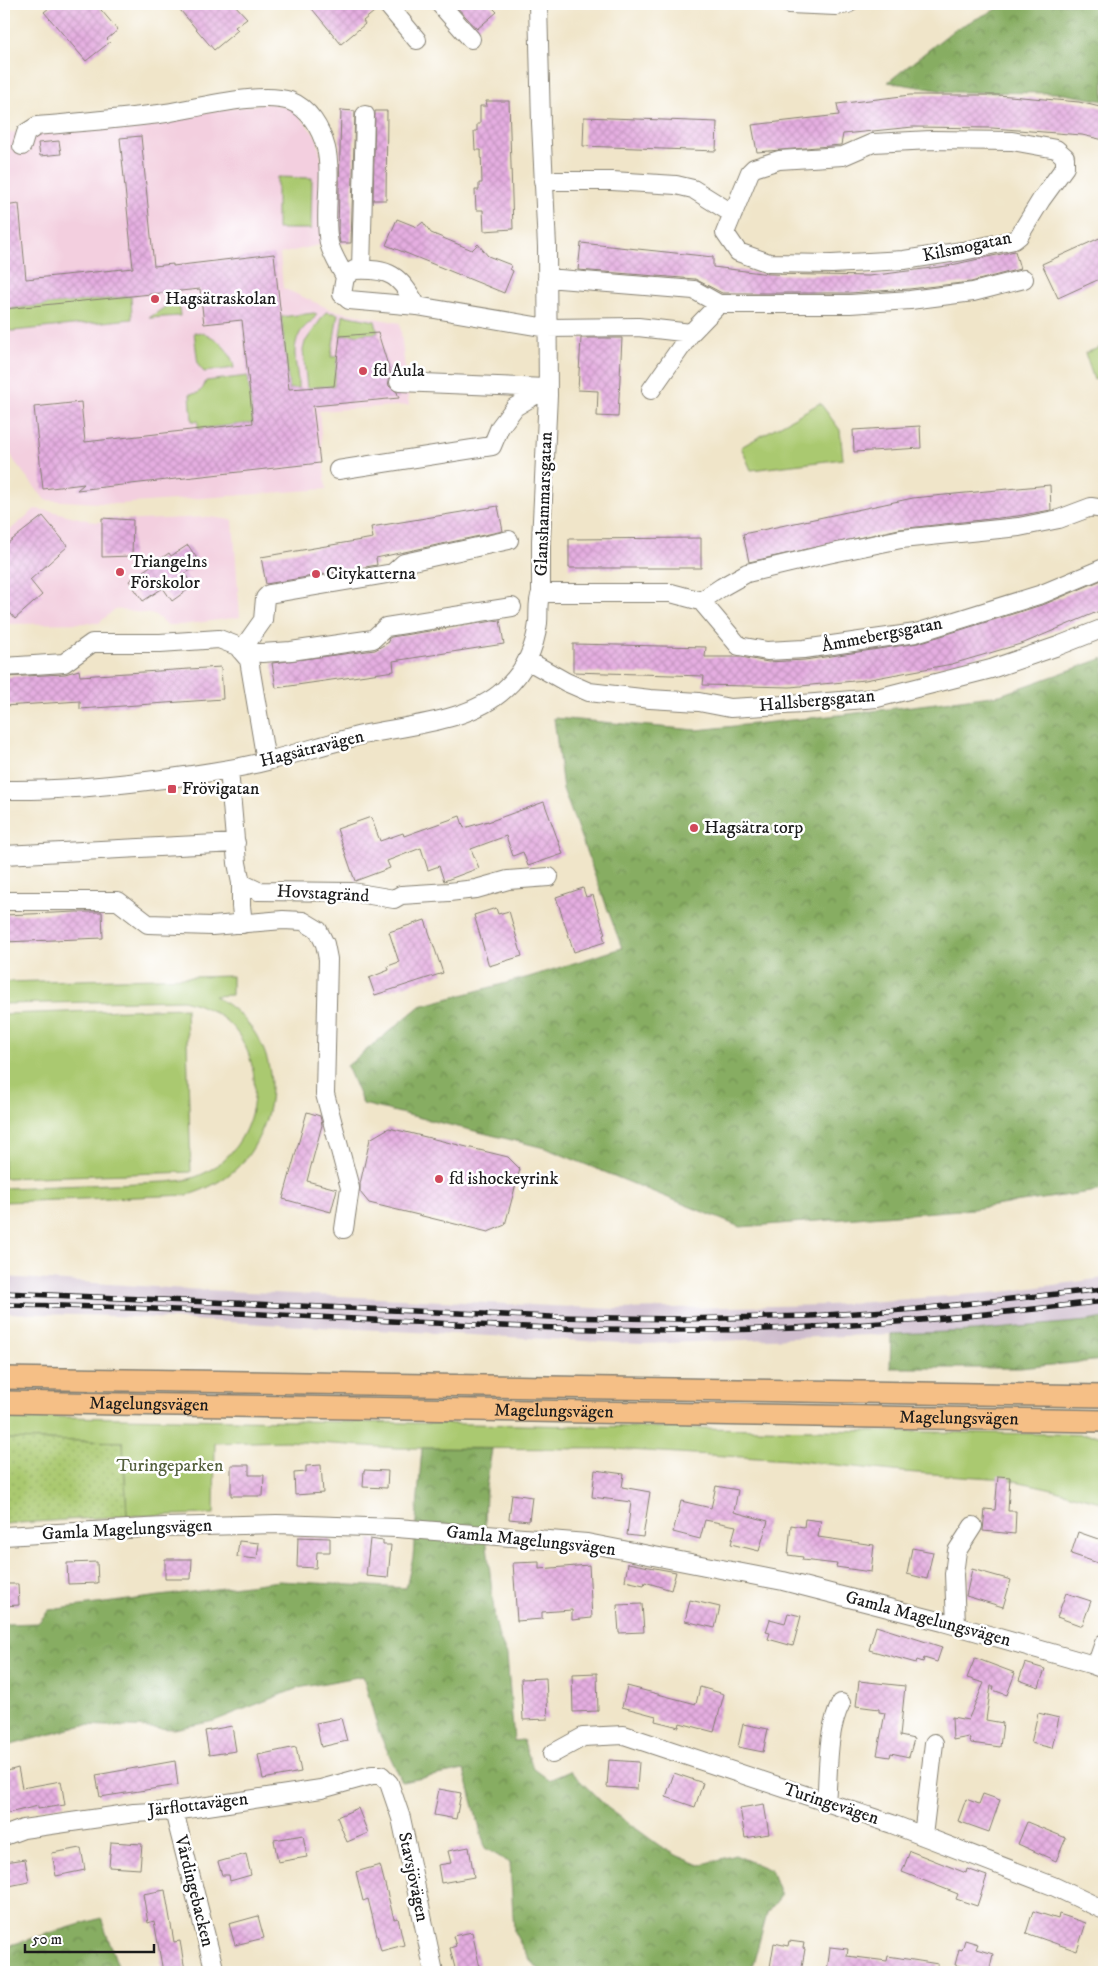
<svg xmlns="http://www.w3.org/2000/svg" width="1108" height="1976" viewBox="0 0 1108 1976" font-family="'IM FELL DW Pica',serif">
	<defs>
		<pattern id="forest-crowns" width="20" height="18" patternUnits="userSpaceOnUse" patternTransform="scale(1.25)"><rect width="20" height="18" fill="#87ad62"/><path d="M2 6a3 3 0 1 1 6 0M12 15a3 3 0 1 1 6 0" fill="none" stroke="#6e8c50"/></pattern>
		<pattern id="garden-dots" width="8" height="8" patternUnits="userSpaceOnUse" patternTransform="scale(1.25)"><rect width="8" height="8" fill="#aac970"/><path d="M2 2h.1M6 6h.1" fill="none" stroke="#92ac60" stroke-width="1.8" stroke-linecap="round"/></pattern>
		<pattern id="building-cross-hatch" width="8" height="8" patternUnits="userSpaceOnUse" patternTransform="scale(1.25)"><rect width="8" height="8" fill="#e5aee1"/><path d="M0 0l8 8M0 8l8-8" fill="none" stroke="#c495c0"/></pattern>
	</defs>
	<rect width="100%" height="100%" fill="#fff"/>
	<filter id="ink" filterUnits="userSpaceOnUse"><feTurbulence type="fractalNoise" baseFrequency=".02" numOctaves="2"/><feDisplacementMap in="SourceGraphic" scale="10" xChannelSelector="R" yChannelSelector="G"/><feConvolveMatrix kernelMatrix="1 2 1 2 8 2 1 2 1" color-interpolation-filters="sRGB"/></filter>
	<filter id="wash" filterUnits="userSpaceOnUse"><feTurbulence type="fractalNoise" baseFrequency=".0096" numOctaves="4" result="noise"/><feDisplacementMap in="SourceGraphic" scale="20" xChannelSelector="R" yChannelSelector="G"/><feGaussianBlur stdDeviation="1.12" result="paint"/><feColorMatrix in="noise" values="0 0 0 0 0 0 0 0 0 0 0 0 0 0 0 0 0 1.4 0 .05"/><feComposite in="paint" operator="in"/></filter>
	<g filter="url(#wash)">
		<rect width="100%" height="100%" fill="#f0e5c9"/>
		<!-- built -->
		<path fill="#f3cfdf" d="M270,103L294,109L317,138L323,168V244L280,254L283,288L332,310L400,323L409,405L319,411L326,489L119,504L45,500L15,462L6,446H4V133L126,123Z
			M35,509L51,511L95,522L210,517L233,520L240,617L182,625H167L155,615L115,609L99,623L4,624V535Z"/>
		<!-- railway -->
		<path fill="#cfbdce" d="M4,1277L185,1289L615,1309L828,1305L1002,1292L1104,1278V1318L1087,1321L974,1331L642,1344L115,1316L4,1313Z"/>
		<!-- green -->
		<path fill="#aac970" stroke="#637246" d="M277,177L312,178L311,229H277Z
			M131,296L132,319L13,331L4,330V309Z
			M178,298L180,316L149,318Z
			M326,312L338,314L331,357L338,356L334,386L307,388L303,350L305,342Z
			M314,313L317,314C313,322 303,326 299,335C290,353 299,370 298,389H289L281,317Z
			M343,315L375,321L378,333L340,336Z
			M194,332C199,333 206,333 210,336C222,342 233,356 234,368L204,372L198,365Z
			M1104,346V376L1094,380L1085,353Z
			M248,376L253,423L198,429V421H192L190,394L198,393L203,388L206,381Z
			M820,403L840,430L843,459L751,470L741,447Z
			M232,976V995L214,996C262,1022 283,1073 264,1125C258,1140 250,1156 238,1167C223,1181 207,1189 188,1195L4,1202V1188L166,1182C172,1181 179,1181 185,1180C251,1165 275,1081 235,1030C222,1014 203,1005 183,1000L4,1004V982Z
			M186,1008L191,1172L4,1178V1014Z
			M4,1416L1104,1435V1503L1048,1488L1006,1479L903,1472L789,1460L614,1449L397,1448L286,1441L215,1443L214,1514L127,1516L123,1442L4,1439Z"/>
		<!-- forest -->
		<path fill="url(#forest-crowns)" stroke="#52643f" d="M1007,4H1076L1083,5L1086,4H1104V101L1058,93L950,92L888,82L955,29Z
			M1104,658V1190L973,1209L740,1227L545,1148L363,1104L347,1066L420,1006L529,977L622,948L563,789L554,718L697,730L848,714L1000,695Z
			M1104,1318V1360L1020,1368H890L891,1334L974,1331L1087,1321Z
			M422,1448L492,1449L486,1487L485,1526L495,1620L499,1637L507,1655L514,1741L523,1740L533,1768L549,1780L570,1771L608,1808L660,1846L678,1856L700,1865L735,1855L771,1870L781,1896L767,1913L751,1972H674L654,1969L642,1972H542L530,1961L514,1932L510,1863L485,1848L464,1770L402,1782L379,1733L363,1676L298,1688L214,1721L174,1729L84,1725L4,1747V1624L38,1623L49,1610L279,1581L406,1588L413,1557Z
			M101,1918L120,1972H4V1947Z"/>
		<!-- garden -->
		<path fill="url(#garden-dots)" stroke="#637246" d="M4,1439L123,1442L127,1516L4,1524Z"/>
		<g id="blocks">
			<!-- building -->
			<path fill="url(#building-cross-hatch)" d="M54,4H96L118,30L107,39L110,42L86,61L44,12Z
				M175,4H234L247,18L235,27L238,30L214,50Z
				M308,4H367L374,12L363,21L365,24L341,44Z
				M454,4H489L497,12L477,29Z
				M910,95H998L1079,102L1104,108V140L1082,135L992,128L913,127L843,134L841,145L757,152L752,125L839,115L837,104Z
				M486,101H509L513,229L484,231L483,210H476L475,190H479V183H482L481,150H475L474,131H477V124H480V106H487Z
				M341,110L355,111L351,243H340L338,231Z
				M375,111H387L386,200H373Z
				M584,117L717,122L716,151L583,146Z
				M141,136L154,266L173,264V266L274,254L289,389L334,386L340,336L378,333L391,375L388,381L389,386L397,392L399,398L313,406L320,463L77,490L84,484L43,489L34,407L81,402L85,442L253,423L242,320L204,324L200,289L4,309V206L19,204L26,279L133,268L120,138Z
				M59,141L61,154L40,156L38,143Z
				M397,219L417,227L423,222L431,233L472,250L478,244L488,256L511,265L510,269L513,271L504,293L386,245Z
				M1104,236V277L1058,298L1042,264Z
				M581,243L713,257V267L769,274L869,276L947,266L1015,251L1020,269L971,282L909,289L850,293H722L695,279L578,270Z
				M581,338H622L618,417L597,416L598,391L578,390Z
				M920,426L921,448L854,452L853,430Z
				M1050,485L1051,510L1017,516L899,529L749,562L743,534L913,498Z
				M498,506L503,531L376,558L377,565L266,584L261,557L373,538L371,527Z
				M43,516L68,546L30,580L42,595L15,619L4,605V546Z
				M102,518L133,520L132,556L102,557Z
				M701,538V568H569V539Z
				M188,545L200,563L185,574L193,586L172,601L163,588L143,601L129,581L169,553L171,556Z
				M1104,579V609L1024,643L952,664L865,680L790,687L703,685L704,676L573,672V644L706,647L705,657H741L768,662L805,660L918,643L1045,604Z
				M500,620L504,644L393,661L394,671L276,688L272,663L375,650L389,642L388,639L391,637Z
				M221,667L223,699L80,709V701L4,706V677L65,674L79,670L80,676Z
				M544,802L563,854L528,866L523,852L513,856L506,836L471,849L479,868L444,881L439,866L428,870L421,848L387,861L390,868L355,881L337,829L371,817L380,841L403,833L404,836L460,816L464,828L488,821V822Z
				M583,888L586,897L593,895L605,934L603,935L605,942L574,952L556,897Z
				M496,908L498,914L509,911L522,956L489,966L474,915Z
				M77,912H102L103,938L4,942V915Z
				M425,920L443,973L375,995L369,978L389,970L388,966L399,962L389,932Z
				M307,1112L320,1116L322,1125L307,1181L337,1189L331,1212L283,1199Z
				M389,1128L508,1157L520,1169L505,1225L488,1232L369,1203L360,1192V1184L370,1139Z
				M231,1465H249V1475H264L263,1496H231Z
				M321,1465L323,1493L295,1495L294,1473L306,1472V1466Z
				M364,1470L388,1471L387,1488L363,1487Z
				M595,1470L624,1474L622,1487L650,1492L643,1537L627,1535L631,1502L592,1497Z
				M998,1476L1010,1477L1008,1511H1016L1015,1534L983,1531L985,1509L995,1510Z
				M716,1486L738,1490L734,1512L768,1521L759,1551L731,1544L736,1526L705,1520L700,1539L673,1532L681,1501L711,1508Z
				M512,1494L532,1497L529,1521L509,1519Z
				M805,1519L821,1521L818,1537L874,1545L871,1572L836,1567L837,1564L802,1560L803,1557L788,1555L791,1525L804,1527Z
				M1078,1532L1104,1541V1565L1071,1554Z
				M298,1537L330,1538V1552H317L316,1568L297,1567Z
				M370,1539L383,1541V1545H391L388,1578L366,1576Z
				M239,1541L259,1543L257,1559L237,1557Z
				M912,1548L933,1552L927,1579L907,1574Z
				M165,1559H192L191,1579H165Z
				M97,1562L98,1583L68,1584L67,1563Z
				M539,1562V1569L589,1565L592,1618L572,1620V1610L542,1612V1619L517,1621L513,1563Z
				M628,1563L676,1572L671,1590L645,1582L644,1585L625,1581Z
				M972,1569L1011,1580L1003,1607L966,1596Z
				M4,1584H18L19,1605L4,1606Z
				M1066,1593L1091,1601L1082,1626L1057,1617Z
				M690,1600L720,1607L715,1628L685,1621Z
				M642,1604L644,1632L619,1633L617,1605Z
				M788,1613L801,1616L793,1646L768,1639L770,1633L766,1632L770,1619L785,1623Z
				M876,1626L942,1647L937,1662L924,1658L923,1662L917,1660L916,1663L869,1650Z
				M975,1658L1015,1673L1007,1695L993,1690L994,1686H991L986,1720L1003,1723L1000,1747L971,1743L969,1737L953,1740L952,1717L968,1720L984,1683L967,1678Z
				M1025,1663L1045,1669L1039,1687L1019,1680Z
				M597,1673L598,1711L573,1712L572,1674Z
				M546,1678L548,1719L523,1720L521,1679Z
				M859,1681L905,1686L900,1736L914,1739L909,1757L891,1753L890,1757L877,1755L885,1713L879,1712V1709L856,1706Z
				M627,1686L696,1704L700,1687L724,1694L714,1732L680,1723L679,1727L655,1721L656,1716L622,1707Z
				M1038,1713L1059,1718L1052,1748L1031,1743Z
				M341,1718L347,1741L321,1747L316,1723Z
				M743,1724L768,1729L763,1752L738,1747Z
				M232,1726L236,1751L209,1755L205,1731Z
				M296,1747L301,1772L263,1779L258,1755Z
				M609,1760L639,1762L637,1789L607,1787Z
				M175,1761L178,1785L100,1797L96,1775Z
				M18,1768L22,1788L61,1781L65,1805L38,1809V1806L4,1814V1772Z
				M674,1773L703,1783L695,1807L666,1797Z
				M439,1789L461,1793L456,1819L434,1815Z
				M983,1794L1000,1800L989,1832L958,1821L966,1799L979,1804Z
				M764,1804L769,1834L745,1838L740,1808Z
				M358,1808L368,1833L347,1842L337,1817Z
				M1027,1822L1066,1838L1056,1861L1018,1844Z
				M303,1835L307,1857L278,1862L274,1840Z
				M111,1842L142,1844L140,1869L109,1867Z
				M469,1847L474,1877L441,1883L438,1865L451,1863L448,1851Z
				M81,1848L85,1870L56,1876L52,1853Z
				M910,1851L966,1873L967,1869L987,1876L977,1906L956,1899L958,1894L902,1872Z
				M246,1854L251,1875L230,1881L229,1875H222L218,1862Z
				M25,1859L29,1882L4,1887V1862Z
				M380,1865L394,1919L398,1918L404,1945L381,1951L368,1899L363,1901L356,1872Z
				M165,1890L174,1942L180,1941L185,1970L174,1972H163L154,1921L148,1923L143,1894Z
				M1033,1911L1058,1919L1059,1914L1086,1923L1077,1951L1026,1933Z
				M258,1916L264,1938L235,1945L229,1924Z
				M472,1932L481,1972H456L450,1948L456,1946L453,1936Z
				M965,1940L978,1944L976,1949L993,1954L989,1972L955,1965L959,1949L962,1950Z
				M789,1941L804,1943L803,1948L805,1949L801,1972L770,1967L774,1943L788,1946Z
				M830,1947L848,1949L847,1956L887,1961L888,1956L938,1964V1972H827Z"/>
		</g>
	</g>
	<g filter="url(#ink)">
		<use href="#blocks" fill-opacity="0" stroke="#868072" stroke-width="1"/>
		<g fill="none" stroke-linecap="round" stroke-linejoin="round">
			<defs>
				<path id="minor" d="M387,4L417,40
					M440,4L471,39
					M789,4L836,6L848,4
					M931,140L1012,141L1056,149L1065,157V167L1041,200L1019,236L1014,240L963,251L904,260L832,264L769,263L738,252L725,233L750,172L754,168L779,160L843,156L873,143Z
					M22,146L26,133L37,126C80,122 123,119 166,113C197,108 261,91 290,101C309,108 321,129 326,148C333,178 323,213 329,243C332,255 339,265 345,277
					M543,181H612L676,185L693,189L733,214
					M361,269L365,115
					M547,278L694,290L719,304H850L910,300L973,292L1024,279
					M417,306C399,275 390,268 354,270L345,277L342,294L349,300L417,306L547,328L638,327L691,333L719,304
					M399,382L547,388
					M651,390L691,333
					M338,470L492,446L500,427L515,407L547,388
					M541,593H671L701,601L739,646L767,651L804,649L916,633L1042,594L1104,568
					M701,601L722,587L747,573L828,554L901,539L1019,527L1059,519L1091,507L1104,509
					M241,651L263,620L265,598L269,594L393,573L404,563L509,540
					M241,651L262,653L291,651L373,639L386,627L512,607
					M527,660L566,682L589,692L650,699L699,702L730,708L803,704L877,698L991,669L1058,646L1104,628
					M4,667L64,663L92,643H160L219,639L237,646L249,660L266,761
					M229,769L237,863L241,883L258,891L352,892L394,899L401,895L449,892L476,889L508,880L549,877
					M4,790C57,791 109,786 163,779C198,774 233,770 267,761C299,753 330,743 362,735C408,725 470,722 505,689C524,672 535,648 538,623C539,612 537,602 541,593V541L548,395L547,247L541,123L538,4
					M4,855L236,843
					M241,883V906L243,924
					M4,901H118L148,924L212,926L283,920L303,921L318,930L325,944L328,959L325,1094L350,1188L344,1229
					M4,1536L164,1527L277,1524L397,1528L587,1543L783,1581L943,1622L1090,1664L1104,1669
					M956,1625L954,1574L957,1551L973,1526
					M1096,1666L1104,1643
					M552,1754L583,1737L624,1735L892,1824L1053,1886L1104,1910
					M826,1803C829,1771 826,1733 841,1703
					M174,1811L215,1972
					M4,1836L23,1829L134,1813L174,1811L321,1789L372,1775H381L389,1783L401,1818L434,1972
					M923,1836L934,1743"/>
				<g id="major">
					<path d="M4,1378L1104,1396"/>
					<path id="s1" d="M4,1402L1104,1421"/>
				</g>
			</defs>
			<!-- minor casing -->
			<use href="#minor" stroke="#868072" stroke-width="20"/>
			<!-- major casing -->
			<use href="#major" stroke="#868072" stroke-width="24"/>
			<!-- minor -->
			<use href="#minor" stroke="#fff" stroke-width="18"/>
			<!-- major -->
			<use href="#major" stroke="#f5bf86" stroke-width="21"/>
			<defs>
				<path id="rail" d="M4,1293L551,1317L680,1319L810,1316L918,1309L1104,1289
					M4,1305C229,1307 454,1330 679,1330C822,1331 963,1318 1104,1301"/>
			</defs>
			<!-- rail casing -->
			<use href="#rail" stroke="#1c1c1c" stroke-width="5.5"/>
			<!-- rail -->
			<use href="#rail" stroke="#fff" stroke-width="4" stroke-dasharray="11" stroke-linecap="butt"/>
		</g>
	</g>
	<!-- markers -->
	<g fill="#d1495b" stroke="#fff" stroke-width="2">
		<circle cx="155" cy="299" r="5"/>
		<circle cx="363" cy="371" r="5"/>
		<circle cx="120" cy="572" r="5"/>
		<circle cx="316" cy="574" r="5"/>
		<rect x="167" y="784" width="10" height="10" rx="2.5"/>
		<circle cx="694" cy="828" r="5"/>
		<circle cx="439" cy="1179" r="5"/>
	</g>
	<g text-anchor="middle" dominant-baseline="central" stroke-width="5" stroke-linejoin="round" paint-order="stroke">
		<!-- street labels -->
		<g font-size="18" fill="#1c1c1c" stroke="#fff">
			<text transform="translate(967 247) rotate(-12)">Kilsmogatan</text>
			<text transform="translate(544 504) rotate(-88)">Glanshammarsgatan</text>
			<text transform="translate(882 635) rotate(-11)">Åmmebergsgatan</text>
			<text transform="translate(817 701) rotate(-5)">Hallsbergsgatan</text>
			<text transform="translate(312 749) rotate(-14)">Hagsätravägen</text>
			<text transform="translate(323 894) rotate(3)">Hovstagränd</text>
			<text stroke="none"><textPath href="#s1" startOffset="145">Magelungsvägen</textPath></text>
			<text stroke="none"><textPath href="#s1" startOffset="550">Magelungsvägen</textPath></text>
			<text stroke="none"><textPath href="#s1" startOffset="955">Magelungsvägen</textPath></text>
			<text transform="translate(127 1530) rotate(-3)">Gamla Magelungsvägen</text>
			<text transform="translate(531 1541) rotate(6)">Gamla Magelungsvägen</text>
			<text transform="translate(928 1619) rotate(15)">Gamla Magelungsvägen</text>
			<text transform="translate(831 1804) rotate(18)">Turingevägen</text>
			<text transform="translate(198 1805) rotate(-7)">Järflottavägen</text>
			<text transform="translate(413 1877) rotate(78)">Stavsjövägen</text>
			<text transform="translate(194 1891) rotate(76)">Vårdingebacken</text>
		</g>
		<!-- poi labels -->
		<g font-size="18" fill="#1c1c1c" stroke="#fff" text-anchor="start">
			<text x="165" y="299">Hagsätraskolan</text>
			<text x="373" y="371">fd Aula</text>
			<text x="130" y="562">Triangelns<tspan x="130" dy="21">Förskolor</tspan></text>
			<text x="326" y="574">Citykatterna</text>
			<text x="182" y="789">Frövigatan</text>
			<text x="704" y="828">Hagsätra torp</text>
			<text x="449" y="1179">fd ishockeyrink</text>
		</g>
		<!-- park labels -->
		<g font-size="18" fill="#55613e" stroke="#fff">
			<text x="170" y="1466">Turingeparken</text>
		</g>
	</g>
	<!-- margin -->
	<rect width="1108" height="1976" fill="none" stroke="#fff" stroke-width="20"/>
	<!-- scale -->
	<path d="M25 1944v8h129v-8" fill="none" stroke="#1c1c1c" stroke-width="2.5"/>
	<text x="32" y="1944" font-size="15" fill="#1c1c1c" stroke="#ffffff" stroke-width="4" paint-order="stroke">50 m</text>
</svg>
